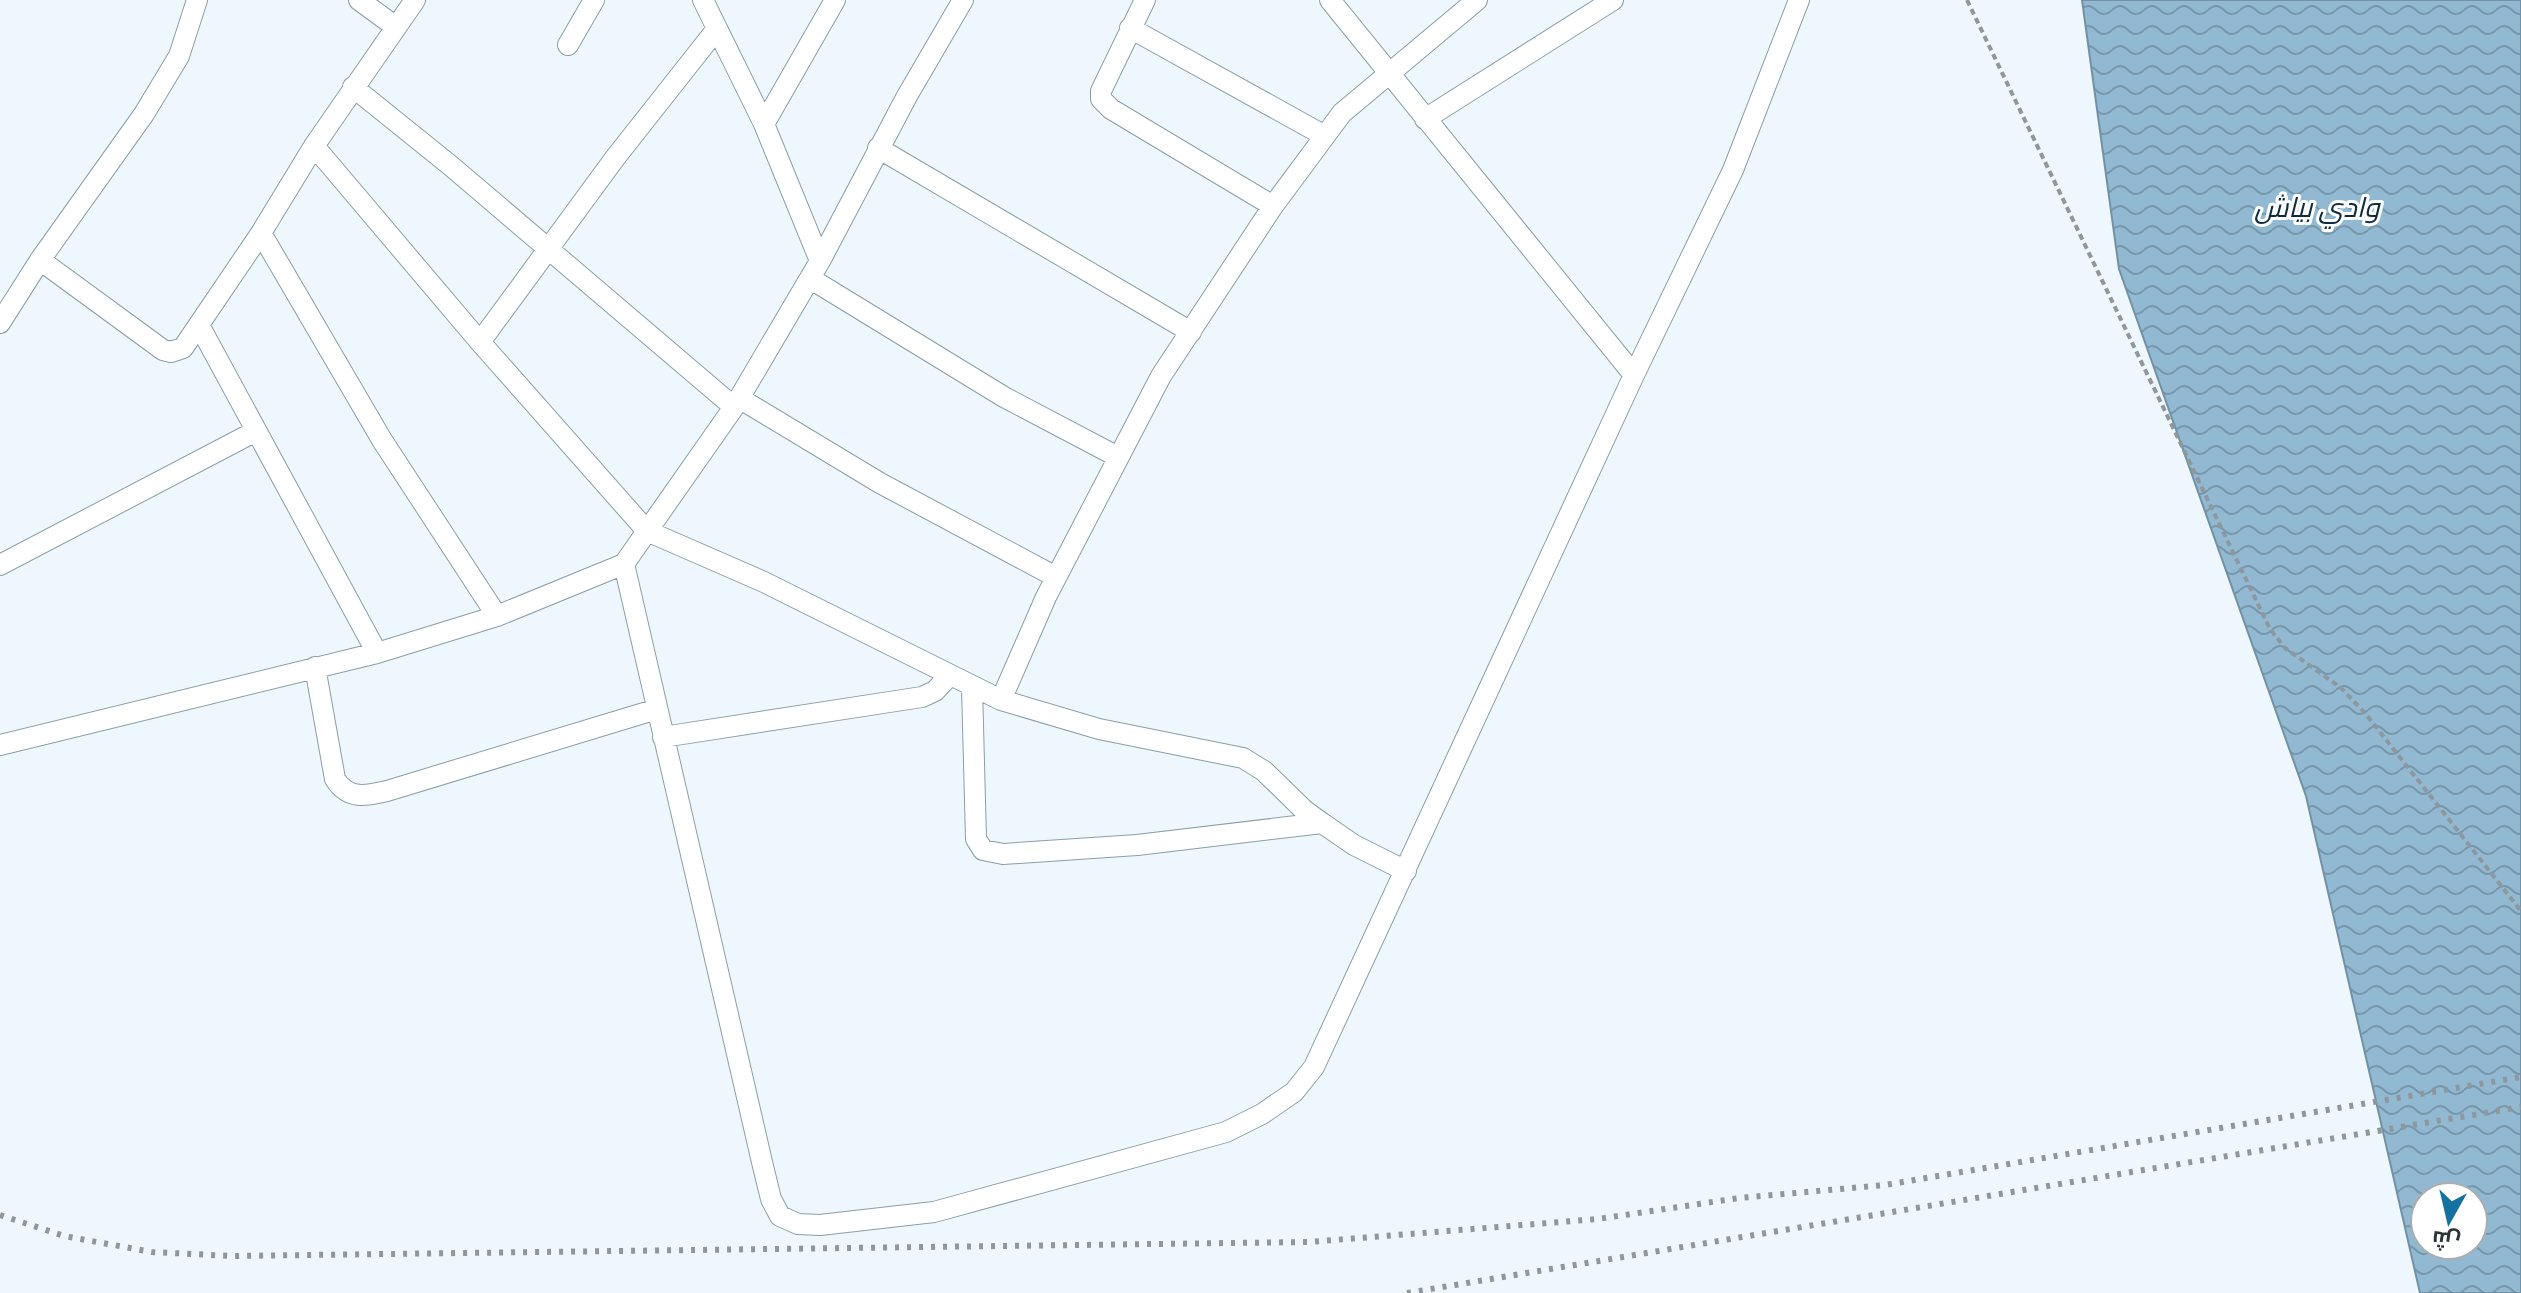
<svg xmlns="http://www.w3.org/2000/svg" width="2521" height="1293" viewBox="0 0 2521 1293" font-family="Karla,Cairo,sans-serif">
	<defs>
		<pattern id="water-waves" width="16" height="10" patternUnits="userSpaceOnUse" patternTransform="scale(2)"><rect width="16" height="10" fill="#92b9d2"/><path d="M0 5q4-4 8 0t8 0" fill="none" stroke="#7797ab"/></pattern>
	</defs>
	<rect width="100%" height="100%" fill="#eef7fd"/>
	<!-- water -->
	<path fill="url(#water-waves)" stroke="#7391a4" stroke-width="2" fill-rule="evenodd" d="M2082,0H2521V1293H2420L2306,796L2119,269ZM2425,1197H2473V1245H2425Z"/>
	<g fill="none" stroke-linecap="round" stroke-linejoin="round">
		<defs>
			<path id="minor" d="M359,0L396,27
				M1145,0L1101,91V99L1111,109L1273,206
				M1330,0L1634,375
				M1130,28L1325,136
				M568,45L594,0
				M353,87L451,166L734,407
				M1425,119L1613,0
				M764,124L835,0
				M314,146L480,342L647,531L764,582L1001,700L1046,597L1161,376L1273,206L1342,113L1477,0
				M878,148L1191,332
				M261,233L382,440L497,616
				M40,260L163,350L171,352L183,348L261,233L314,146L415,0
				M820,261L907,96L963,0
				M811,279L1004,397L1118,457
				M0,323L40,260L144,114L179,56L197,0
				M199,325L377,653
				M480,342L615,158L716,30
				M739,398L880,483L1056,577
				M624,564L762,1162L771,1199L780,1216L798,1224L820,1225L934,1212L1226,1132L1262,1114L1294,1092L1314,1067L1634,375L1733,170L1799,0
				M0,565L256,431
				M315,667L335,779C348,800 366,796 387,791L657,709
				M972,687L976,839L983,850L1003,854L1137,845L1322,823
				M1001,700L1099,729L1243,758L1264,771L1304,810L1322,823L1354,845L1406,871
				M663,737L922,697L935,691L949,676
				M0,745L377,653L497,616L624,564L734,407L820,261L764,124L703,0"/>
		</defs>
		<!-- minor casing -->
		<use href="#minor" stroke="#899eab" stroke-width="22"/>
		<!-- path -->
		<path stroke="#8e979d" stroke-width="4" stroke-dasharray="6 4" stroke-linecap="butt" d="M1967,0L2270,629L2285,648L2340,687L2365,713L2521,911"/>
		<!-- minor -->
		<use href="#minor" stroke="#fff" stroke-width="20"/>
		<!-- rail -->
		<path stroke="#8e979c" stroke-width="6" stroke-dasharray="4 8" stroke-linecap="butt" d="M0,1215L64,1236L152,1252L232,1256L1309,1242L1598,1219L1739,1198L1885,1185L2521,1077
			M1407,1293L2521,1107"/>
	</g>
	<g text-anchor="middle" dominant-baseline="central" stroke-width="6" stroke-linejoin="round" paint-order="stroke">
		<!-- water labels -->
		<g font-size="28" font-style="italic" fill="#0c2e40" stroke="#fff">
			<text x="2317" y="207">وادي بياش</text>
		</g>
	</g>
	<!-- north arrow -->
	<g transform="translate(2449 1221) rotate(188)"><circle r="38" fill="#ffffff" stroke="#aaadaf" stroke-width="2"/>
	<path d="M0-6L14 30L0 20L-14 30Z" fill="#1372a0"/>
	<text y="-12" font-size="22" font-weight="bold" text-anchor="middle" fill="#2a3338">ش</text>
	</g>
</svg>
